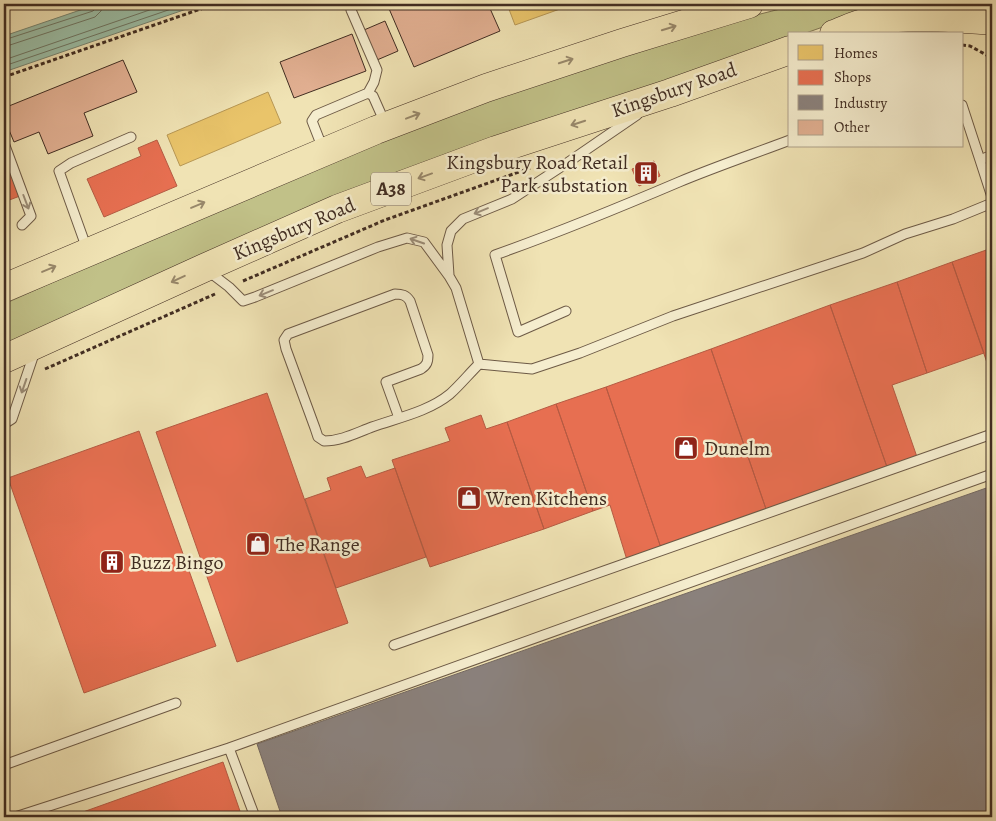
<svg xmlns="http://www.w3.org/2000/svg" width="996" height="821" viewBox="0 0 996 821" font-family="Alegreya,serif">
	<rect width="100%" height="100%" fill="#f0e3b4"/>
	<filter id="stains"><feTurbulence type="fractalNoise" baseFrequency=".004" numOctaves="4"/><feColorMatrix values="0 0 0 0 .2 0 0 0 0 .09 0 0 0 0 .02 0 0 0 .5 -.17"/></filter>
	<radialGradient id="worn" r=".72"><stop offset=".6" stop-color="#630" stop-opacity="0"/><stop offset="1" stop-color="#630" stop-opacity=".3"/></radialGradient>
	<!-- green -->
	<path fill="#c1c188" stroke="#817755" d="M800,4H989L987,7L837,22L803,34H790V38L4,350V304L190,221L431,122L585,66L681,34Z"/>
	<!-- water -->
	<path fill="#9bbfa7" stroke="#778572" d="M98,4H201L4,72V36Z"/>
	<!-- homes -->
	<path fill="#e9c46a" stroke="#b79754" d="M507,4H574L515,25Z
		M268,92L281,123L180,166L167,135Z"/>
	<!-- shops -->
	<path fill="#e76f51" stroke="#b55b43" d="M157,140L177,186L104,217L87,179L141,156L138,148Z
		M4,157L20,196L4,202Z
		M654,161L660,176L639,186L632,169Z
		M992,248V377L952,262Z
		M952,262L984,353L927,373L897,282Z
		M897,282L927,373L892,385L917,457L887,467L830,305Z
		M830,305L887,467L766,509L711,349Z
		M711,349L766,509L661,548L606,387Z
		M606,387L661,548L627,560L610,505L593,511L556,404Z
		M267,393L348,623L237,662L156,432Z
		M556,404L593,511L544,529L507,422Z
		M481,415L486,429L507,422L544,529L430,567L392,460L450,441L445,428Z
		M139,431L216,646L84,693L8,478Z
		M361,466L366,478L395,468L426,557L336,588L305,499L331,490L327,478Z
		M223,762L242,817H69Z"/>
	<!-- industry -->
	<path fill="#8a817c" stroke="#746861" d="M992,486V817H282L257,744Z"/>
	<g fill="none" stroke-linecap="round" stroke-linejoin="round">
		<!-- shore -->
		<path stroke="#6e7664" stroke-width="1" d="M4,40L93,11L96,8L97,4
			M4,47L95,17L101,11L103,4
			M4,60L167,4
			M4,66L186,4"/>
	</g>
	<!-- building -->
	<path fill="#e1af91" stroke="#412d22" d="M387,4H488L500,31L414,67Z
		M385,21L398,51L377,60L364,30Z
		M352,34L366,71L294,98L280,62Z
		M123,60L137,92L84,113L93,136L48,154L39,132L14,142L4,118V108Z"/>
	<g fill="none" stroke-linecap="round" stroke-linejoin="round">
		<defs>
			<path id="service" d="M351,10L377,70L374,82L368,93L373,96L385,123
				M962,105L980,160
				M4,143L31,216L22,225
				M323,149L312,121L316,115L368,93
				M992,155L980,160L992,197
				M87,249L59,171L71,163L131,137
				M208,271L229,287L243,301L255,297L378,247L407,238L424,242L449,276L456,288L479,364
				M449,275L447,245L451,231L463,219L512,199L567,163L637,115
				M566,311L518,332L495,255C557,233 618,208 679,182C715,167 753,154 790,140
				M479,364L532,369L580,353L673,316L863,253L905,234L953,219L992,203
				M399,418L386,382L421,369C427,365 428,362 428,355L410,301C406,295 402,294 395,294L288,334L284,340L286,349L315,428L318,437L324,441C341,441 356,433 372,427C397,418 428,412 450,394C460,385 469,374 479,364
				M4,424L12,419L35,351
				M394,645L992,434
				M229,748L992,474
				M4,765L176,703
				M15,817L229,748L255,817"/>
			<path id="trunk" d="M834,34C845,30 856,24 867,22C907,14 953,18 992,21
				M4,288L376,130L486,88L622,43L749,4
				M4,359L204,268L337,209L496,150L670,93L790,50"/>
		</defs>
		<!-- service casing -->
		<use href="#service" stroke="#6d5a46" stroke-width="11"/>
		<!-- trunk casing -->
		<use href="#trunk" stroke="#412d22" stroke-width="29"/>
		<!-- path -->
		<path stroke="#412d22" stroke-width="3" stroke-dasharray="4 2.5" stroke-linecap="butt" d="M962,45L970,46L992,58
			M4,77L215,4
			M243,281L385,220L530,168
			M45,369L215,294"/>
		<!-- service -->
		<use href="#service" stroke="#f5edce" stroke-width="9"/>
		<!-- trunk -->
		<use href="#trunk" stroke="#f0e3b4" stroke-width="28"/>
	</g>
	<!-- one-way arrows -->
	<defs><path id="oneway-shaft" d="M-6 0H5M1.5-3L5.5 0L1.5 3" fill="none" stroke-width="1.6" stroke-linecap="round" stroke-linejoin="round" transform="scale(1.25)"/></defs>
	<g stroke="#98886b">
		<use href="#oneway-shaft" transform="translate(669 28) rotate(-17)"/>
		<use href="#oneway-shaft" transform="translate(566 61) rotate(-18)"/>
		<use href="#oneway-shaft" transform="translate(413 116) rotate(-21)"/>
		<use href="#oneway-shaft" transform="translate(578 123) rotate(162)"/>
		<use href="#oneway-shaft" transform="translate(425 176) rotate(160)"/>
		<use href="#oneway-shaft" transform="translate(198 205) rotate(-23)"/>
		<use href="#oneway-shaft" transform="translate(49 269) rotate(-23)"/>
		<use href="#oneway-shaft" transform="translate(178 279) rotate(155)"/>
	</g>
	<g stroke="#9b8d78">
		<use href="#oneway-shaft" transform="translate(26 202) rotate(69)"/>
		<use href="#oneway-shaft" transform="translate(481 211) rotate(158)"/>
		<use href="#oneway-shaft" transform="translate(417 241) rotate(-161)"/>
		<use href="#oneway-shaft" transform="translate(266 293) rotate(158)"/>
		<use href="#oneway-shaft" transform="translate(24 386) rotate(109)"/>
	</g>
	<!-- icons -->
	<defs>
		<symbol id="building-square" viewBox="-11 -11 22 22"><rect x="-9" y="-9" width="18" height="18" rx="4" fill="#8f2418" stroke="#f5edce"/><path d="M-4-6H4V6H1V3H-1V6H-4ZM-2.5-4.3h1.7v1.8h-1.7ZM.8-4.3h1.7v1.8H.8ZM-2.5-1h1.7V.8h-1.7ZM.8-1h1.7V.8H.8Z" fill="#fff"/></symbol>
		<symbol id="shop-square" viewBox="-11 -11 22 22"><rect x="-9" y="-9" width="18" height="18" rx="4" fill="#8f2418" stroke="#f5edce"/><path d="M-5-2.5h2.3a2.7 3.5 0 0 1 5.4 0H5L5.5 6h-11ZM-1.5-2.5h3a1.5 2.3 0 0 0-3 0Z" fill="#fff"/></symbol>
	</defs>
	<g fill-rule="evenodd">
		<use href="#building-square" x="632" y="159" width="28" height="28"/>
		<use href="#shop-square" x="672" y="434" width="28" height="28"/>
		<use href="#shop-square" x="455" y="484" width="28" height="28"/>
		<use href="#shop-square" x="244" y="530" width="28" height="28"/>
		<use href="#building-square" x="98" y="548" width="28" height="28"/>
	</g>
	<g text-anchor="middle" dominant-baseline="central" stroke-width="5" stroke-linejoin="round" paint-order="stroke">
		<!-- shield labels -->
		<rect fill="#f5edce" stroke="#776756" stroke-width="1" x="371" y="172.5" width="40" height="33" rx="4"/>
		<g font-size="19" font-weight="bold" fill="#412d22">
			<text x="391" y="189">A38</text>
		</g>
		<!-- street labels -->
		<g font-size="20" fill="#412d22" stroke="#f5edce">
			<text transform="translate(674 90) rotate(-19)">Kingsbury Road</text>
			<text transform="translate(294 229) rotate(-23)">Kingsbury Road</text>
		</g>
		<!-- poi labels -->
		<g font-size="20" fill="#412d22" stroke="#f5edce" text-anchor="start">
			<text x="628" y="162" text-anchor="end">Kingsbury Road Retail<tspan x="628" dy="23">Park substation</tspan></text>
			<text x="704" y="448">Dunelm</text>
			<text x="486" y="498">Wren Kitchens</text>
			<text x="276" y="544">The Range</text>
			<text x="130" y="562">Buzz Bingo</text>
		</g>
	</g>
	<!-- margin -->
	<rect width="996" height="821" fill="none" stroke="#f0e3b4" stroke-width="20"/>
	<rect x="5" y="5" width="986" height="811" fill="none" stroke="#412d22" stroke-width="2.5"/>
	<rect x="10" y="10" width="976" height="801" fill="none" stroke="#412d22"/>
	<!-- legend -->
	<rect x="788" y="32" width="175" height="115" fill="#f5edce" stroke="#ada089"/>
	<rect x="798" y="45" width="25" height="15" fill="#e9c46a" stroke="#ada089"/>
	<text x="834" y="58" font-size="15" fill="#412d22">Homes</text>
	<rect x="798" y="70" width="25" height="15" fill="#e76f51" stroke="#ada089"/>
	<text x="834" y="82" font-size="15" fill="#412d22">Shops</text>
	<rect x="798" y="95" width="25" height="15" fill="#8a817c" stroke="#ada089"/>
	<text x="834" y="108" font-size="15" fill="#412d22">Industry</text>
	<rect x="798" y="120" width="25" height="15" fill="#e1af91" stroke="#ada089"/>
	<text x="834" y="132" font-size="15" fill="#412d22">Other</text>
	<rect width="100%" height="100%" filter="url(#stains)"/>
	<rect width="100%" height="100%" fill="url(#worn)"/>
</svg>
